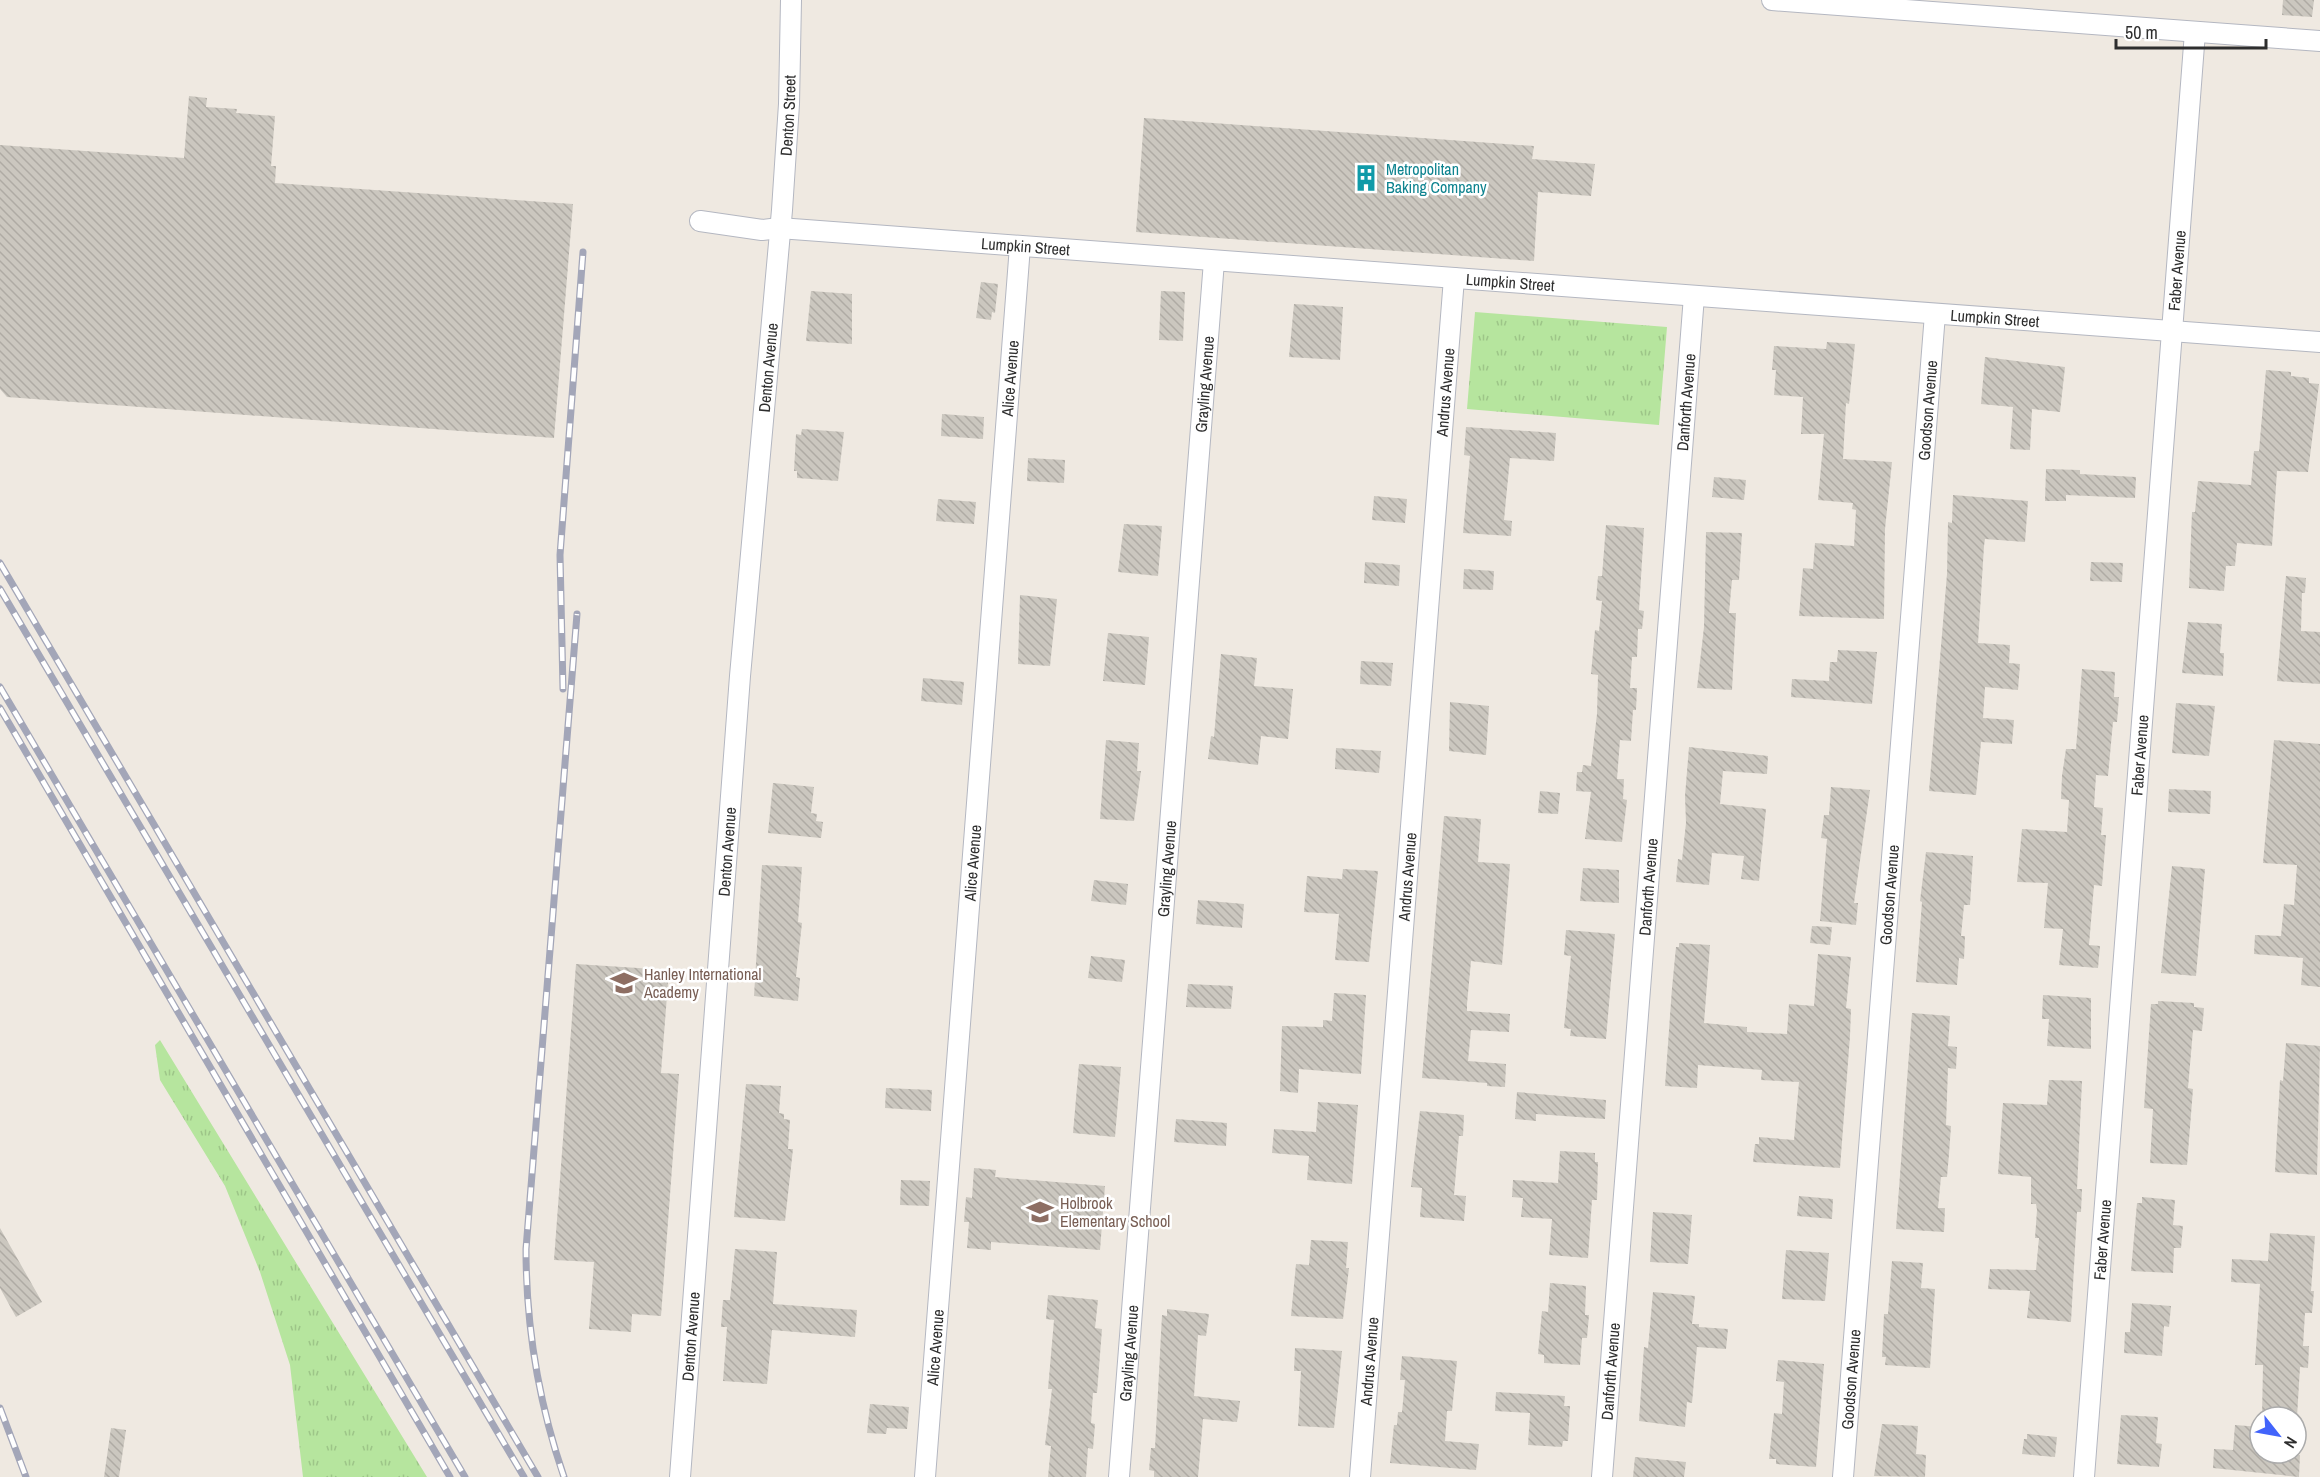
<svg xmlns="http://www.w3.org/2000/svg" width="2320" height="1477" viewBox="0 0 2320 1477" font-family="'Archivo Narrow',sans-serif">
	<defs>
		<pattern id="grass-tufts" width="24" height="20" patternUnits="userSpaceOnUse" patternTransform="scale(1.5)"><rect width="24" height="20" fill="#b6e59e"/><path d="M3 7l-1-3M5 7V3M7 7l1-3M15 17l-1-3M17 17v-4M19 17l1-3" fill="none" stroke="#9dc588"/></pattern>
		<pattern id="building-back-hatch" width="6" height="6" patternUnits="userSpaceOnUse" patternTransform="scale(1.5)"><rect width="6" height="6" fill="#cbc7bf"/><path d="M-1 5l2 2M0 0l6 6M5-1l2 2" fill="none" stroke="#afaba4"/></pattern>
	</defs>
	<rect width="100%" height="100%" fill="#efe9e1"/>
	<!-- grass -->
	<path fill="url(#grass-tufts)" d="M1475,312L1667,327L1659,425L1467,409Z
		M160,1040L427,1477H303L290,1365L260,1272L225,1186L160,1080L155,1045Z"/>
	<!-- building -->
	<path fill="url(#building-back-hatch)" d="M2283,0H2314L2312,17L2282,15Z
		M189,96L207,98L206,107L237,109L236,113L275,116L271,166H276L275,183L573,204L554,438L7,397L0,389V145L184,158Z
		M1144,118L1534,146L1532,159L1595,164L1591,196L1538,192L1534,261L1136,232Z
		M981,282L998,284L995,313L992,312L991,320L976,318Z
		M811,291L852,294V344L806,341Z
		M1161,291L1185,292L1183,341L1159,340Z
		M1294,304L1343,307L1340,360L1289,357Z
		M1827,342L1855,344L1849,404L1846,403L1843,459L1892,462L1885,529L1884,619L1799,616L1803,568L1813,569L1815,543L1854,546L1856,510L1852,509L1853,503L1818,500L1824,434H1801L1803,397L1774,395L1776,370H1772L1774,346L1826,349Z
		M1985,357L2065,367L2060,412L2032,409L2030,450L2010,449L2013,407L1981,404Z
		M2266,370L2291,372V376L2309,378V383L2319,384L2308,472L2277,471L2272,546L2237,543L2235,566H2226L2224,591L2189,588L2192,512H2195L2198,481L2251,485L2254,451H2259Z
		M942,414L984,417L983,439L941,436Z
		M1466,427L1556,433L1554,461L1510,458L1504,520L1512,521L1511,536L1463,533L1470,456L1464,455Z
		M802,429L844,432L838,481L797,478V471H794L796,434L801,435Z
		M1028,458L1065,460L1064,483L1027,481Z
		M2046,469L2080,470V474L2136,477L2135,498L2066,495V501H2045Z
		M1714,477L1746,480L1744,500L1712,497Z
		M1953,495L2028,501L2025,542L1985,539L1984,546L1978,643L2010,645L2009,663L2020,664L2018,690L1985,687L1983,718L2014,720L2012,744L1981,742L1976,795L1929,791L1947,574L1948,522L1952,523Z
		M1374,496L1407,499L1405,523L1372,520Z
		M938,499L976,502L974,524L936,521Z
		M1124,524L1162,526L1158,576L1118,572Z
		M1606,525L1644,528L1639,610L1644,611L1642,629H1638L1637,657H1632L1630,688H1637L1636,710H1633L1631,741L1620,740L1617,779H1624L1623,799L1627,800L1622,842L1585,839L1591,792L1576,791L1577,772H1582L1583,765L1591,766L1597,714L1598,675L1591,674L1595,630L1599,631L1602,601L1596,600L1598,576H1602Z
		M1706,532L1742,533L1739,580H1732L1729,613H1736L1732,690L1697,688L1704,627Z
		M1365,562L1400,565L1399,586L1364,583Z
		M2091,562L2123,563L2122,582L2090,581Z
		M1464,569L1494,571L1493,590L1463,589Z
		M2286,576L2306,578L2305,593H2302L2301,631L2320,632V684L2277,681Z
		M1020,595L1057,599L1050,666L1018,664Z
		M2188,622L2222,624L2220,653H2224L2223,676L2182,673Z
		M1108,633L1149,637L1145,685L1103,681Z
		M1838,650L1877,652L1872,704L1791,697L1792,679L1829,681L1830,662H1837Z
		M1221,654L1257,658L1254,686L1293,689L1288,739L1261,736L1258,765L1208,759L1211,736L1214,737Z
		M1361,661L1393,663L1391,686L1360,684Z
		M2082,669L2115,672L2114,697H2119L2117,722H2113L2108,776L2096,775L2094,807L2103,808L2101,835H2106L2102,886L2094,885L2089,945L2100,946L2098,968L2059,965L2063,929L2044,928L2048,883L2017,882L2022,829L2067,832L2069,800L2061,799L2062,776L2066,749H2076Z
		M923,678L964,682L962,705L921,701Z
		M1450,702L1489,706L1486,755L1449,751Z
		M2176,703L2215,706L2209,756L2172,753Z
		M1106,740L1139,743L1137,771H1141L1134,821L1100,819Z
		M2274,740L2320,744V987L2301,985L2303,958L2254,954L2255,935L2281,936L2284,904L2294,905L2297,865L2263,863Z
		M1689,747L1768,756L1767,774L1723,771L1720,804L1766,809L1759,881L1741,879L1744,856L1712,853L1709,885L1676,882L1678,859L1682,860L1686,823L1685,796Z
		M1336,748L1381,751L1379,773L1335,769Z
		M773,783L814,787L811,813L817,814L816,821L823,822L821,838L768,833Z
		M1831,787L1870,790L1854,903H1858L1856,925L1820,921L1827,839L1821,838L1824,815H1829Z
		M2169,789L2211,791L2210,814L2168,812Z
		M1540,791L1560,793L1558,814L1538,813Z
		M1444,816L1481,819L1478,862L1510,864L1502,965L1471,961L1467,1004V1011L1510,1014L1509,1032L1471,1030L1468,1061L1506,1064L1505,1087L1487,1086V1083L1422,1078Z
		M1926,852L1973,856L1970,905H1964L1961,936H1965L1964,959L1959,958L1957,985L1916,982L1922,902L1920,901Z
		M762,865L802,867L798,922L802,923L796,977L800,978L798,1001L754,996Z
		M2172,866L2205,869L2196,976L2161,973Z
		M1583,868L1619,870V903L1580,901Z
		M1343,869L1378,871L1369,962L1335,960L1339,914L1304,912L1307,876L1342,879Z
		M1094,880L1128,884L1126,905L1091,901Z
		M1198,900L1244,904L1242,928L1196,924Z
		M1812,926L1832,927L1830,945L1810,943Z
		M1566,930L1615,934L1606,1039L1570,1036L1571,1029L1564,1028L1571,956L1564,955Z
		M1679,943L1710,945L1704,1023L1747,1027V1032L1787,1034L1789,1004L1814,1006L1818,954L1851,957L1846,1008L1851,1009L1850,1036L1840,1168L1753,1162L1755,1144H1759V1137L1794,1140L1799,1082L1761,1080L1762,1070L1698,1065L1697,1088L1665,1086L1672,988L1676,947H1679Z
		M1091,956L1125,960L1122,982L1088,978Z
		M576,964L669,970L661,1073L679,1074L661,1316L632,1314L631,1332L589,1329L594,1262L554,1260Z
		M1188,984L1233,986L1231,1009L1186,1007Z
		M1334,993L1366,995L1361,1074L1299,1069L1298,1093L1280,1091L1282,1026L1323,1027V1020L1332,1021Z
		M2043,995L2091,998V1049L2047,1046L2049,1019H2042Z
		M2158,1001L2194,1003V1007L2204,1008L2202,1031L2193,1030L2188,1088L2193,1089L2187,1165L2150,1163L2153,1109L2144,1108L2151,1004H2158Z
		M1912,1013L1950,1016L1948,1046L1957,1047L1956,1069L1948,1068L1946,1125L1951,1126L1949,1154L1947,1177H1941L1938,1208H1945L1944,1232L1896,1229Z
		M2286,1043L2320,1046L2317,1175L2275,1172L2280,1080L2283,1081Z
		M1079,1064L1121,1067L1115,1137L1073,1133Z
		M2049,1080L2082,1081L2077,1189H2082L2081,1212H2077L2071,1322L2027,1318L2030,1291L1988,1289L1990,1269L2036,1270L2039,1238H2035L2037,1210L2036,1204H2031V1177L1998,1174L2003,1103L2047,1105Z
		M746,1084L781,1086L779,1113L784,1114V1119L790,1120L788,1149H793L785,1221L734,1217Z
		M886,1088L932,1090L931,1111L885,1108Z
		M1517,1092L1606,1100L1605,1119L1536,1114V1121L1515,1119Z
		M1318,1102L1358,1105L1352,1184L1307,1180L1309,1156L1272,1153L1274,1129L1316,1132Z
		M1420,1111L1464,1115L1463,1136H1459L1454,1195L1466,1196L1464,1221L1420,1217L1422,1188L1411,1187Z
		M1176,1119L1227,1123L1226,1146L1174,1142Z
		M1560,1151L1595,1153V1162H1598L1597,1200H1592L1588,1258L1549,1255L1552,1219L1521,1217L1523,1198L1512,1197L1513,1180L1558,1183Z
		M974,1168L996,1170L995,1177L1105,1186L1100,1250L991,1242V1250L967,1248L969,1222H964L966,1197L972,1198Z
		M901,1180L930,1181L929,1206L900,1205Z
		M1799,1196L1833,1199L1832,1219L1797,1216Z
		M2142,1197L2175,1200L2173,1225L2183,1226L2181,1248H2174L2173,1273L2131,1271L2137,1203H2142Z
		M1653,1212L1692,1215L1688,1264L1650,1262Z
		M0,1228L42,1302L16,1317L0,1288Z
		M2270,1233L2315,1236L2311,1291H2314L2312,1313H2305L2303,1346H2309L2308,1368L2300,1367L2297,1417H2262L2263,1365H2255L2260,1284L2231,1282L2232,1259L2268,1261Z
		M1311,1240L1348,1242L1346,1268H1349L1343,1319L1291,1316L1296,1264L1309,1265Z
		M735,1249L777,1252L773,1304L857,1310L855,1337L772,1330L767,1384L723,1381L727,1327H721L723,1300H730Z
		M1786,1250L1829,1253L1825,1301L1782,1299Z
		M1892,1261L1923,1263L1921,1288L1935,1289L1930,1368L1885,1365L1886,1357H1882L1884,1314H1888Z
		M1550,1283L1586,1286L1585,1315H1589L1587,1338H1582L1580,1365L1544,1363V1355L1538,1354L1542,1311L1548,1312Z
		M1653,1292L1695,1296L1692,1324H1699V1327L1728,1329L1726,1349L1697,1347L1692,1403L1687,1402L1685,1427L1639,1421L1643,1361L1644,1347L1648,1348Z
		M1048,1295L1098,1300L1095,1328L1102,1329L1097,1393H1093L1091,1423L1095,1424L1093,1449L1088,1448L1086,1477H1048L1051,1446L1045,1445L1052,1389H1048L1054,1320L1046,1319Z
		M2132,1303L2171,1306L2169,1327L2164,1326L2162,1356L2124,1353L2125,1332H2130Z
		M1167,1309L1209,1314L1206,1336L1198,1335L1194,1396L1240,1401L1237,1422L1203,1419L1198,1477H1154V1471L1149,1470L1151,1448H1155L1162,1315L1167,1316Z
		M1295,1348L1342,1351L1334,1428L1298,1426L1301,1371H1294Z
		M1402,1356L1457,1361L1452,1411H1447L1445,1441L1479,1444L1476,1470L1390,1463L1394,1425H1397L1398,1412H1402L1405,1380H1400Z
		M1778,1360L1824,1364L1816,1467L1776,1464V1459H1769L1774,1413L1782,1414L1784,1382L1776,1381Z
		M1496,1392L1565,1396L1564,1406H1570L1568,1441H1563L1562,1447L1528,1445L1530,1413L1495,1411Z
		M870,1404L909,1407L907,1429L887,1428L886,1434L867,1433Z
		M2121,1415L2158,1417L2156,1443L2162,1444L2159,1467L2117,1464Z
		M1882,1424L1918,1426L1916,1454L1926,1455L1925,1477L1874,1476Z
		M2235,1425L2260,1427V1453L2300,1455L2299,1477L2213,1468L2214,1449L2233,1450Z
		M111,1428L126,1430L119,1477H104Z
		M2027,1434L2057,1437L2055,1457L2022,1454L2024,1439H2027Z
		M1635,1457L1686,1462L1684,1477H1633Z"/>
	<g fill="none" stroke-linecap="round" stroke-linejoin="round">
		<defs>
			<g id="minor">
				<path d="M1772,0L2320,41"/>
				<path id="s1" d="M700,221L762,230L779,228L2320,342"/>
				<path id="s2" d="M680,1477L740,676L782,210L789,104L791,0"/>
				<path id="s3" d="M925,1477L1020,246"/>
				<path id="s4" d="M1119,1477L1214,261"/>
				<path id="s5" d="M1360,1477L1454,278"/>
				<path id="s6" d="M1602,1477L1694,296"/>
				<path id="s7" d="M1843,1477L1935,314"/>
				<path id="s8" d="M2084,1477L2195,32"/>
			</g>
		</defs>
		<!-- minor casing -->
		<use href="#minor" stroke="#b4b7c1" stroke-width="22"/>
		<!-- minor -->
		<use href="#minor" stroke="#fff" stroke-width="20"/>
		<defs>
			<path id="rail" d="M0,563L538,1477
				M0,589L524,1477
				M0,687L465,1477
				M563,689L560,555L583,252
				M0,708L450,1477
				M0,1408L26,1477
				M564,1477C539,1404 526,1326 526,1249L577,614"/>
		</defs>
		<!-- rail casing -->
		<use href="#rail" stroke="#a3a6b8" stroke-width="7"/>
		<!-- rail -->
		<use href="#rail" stroke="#fff" stroke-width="4.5" stroke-dasharray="14" stroke-linecap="butt"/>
	</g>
	<!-- icons -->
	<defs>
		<symbol id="building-bare" viewBox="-9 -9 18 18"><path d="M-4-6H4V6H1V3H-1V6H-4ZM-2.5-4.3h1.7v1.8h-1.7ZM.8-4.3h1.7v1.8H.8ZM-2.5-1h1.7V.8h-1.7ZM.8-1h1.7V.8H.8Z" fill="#0f9aa8" stroke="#fff" stroke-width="2.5" paint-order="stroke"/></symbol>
		<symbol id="school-bare" viewBox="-9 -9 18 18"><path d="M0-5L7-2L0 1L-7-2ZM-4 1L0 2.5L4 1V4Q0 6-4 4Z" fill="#8d6e63" stroke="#fff" stroke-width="2.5" paint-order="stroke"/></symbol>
	</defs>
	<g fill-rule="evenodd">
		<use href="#building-bare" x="1347" y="159" width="38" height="38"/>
		<use href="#school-bare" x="605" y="964" width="38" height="38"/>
		<use href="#school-bare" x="1021" y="1193" width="38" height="38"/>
	</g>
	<g text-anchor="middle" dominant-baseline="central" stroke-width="5" stroke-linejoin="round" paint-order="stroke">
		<!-- street labels -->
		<g font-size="16" fill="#2e2e2e" stroke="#fff">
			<text stroke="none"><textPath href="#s2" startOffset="1366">Denton Street</textPath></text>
			<text stroke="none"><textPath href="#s1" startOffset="327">Lumpkin Street</textPath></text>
			<text stroke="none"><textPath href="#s8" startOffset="1210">Faber Avenue</textPath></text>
			<text stroke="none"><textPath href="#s1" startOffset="813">Lumpkin Street</textPath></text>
			<text stroke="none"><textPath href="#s1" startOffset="1299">Lumpkin Street</textPath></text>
			<text stroke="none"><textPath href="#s2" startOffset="1113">Denton Avenue</textPath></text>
			<text stroke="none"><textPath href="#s3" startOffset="1102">Alice Avenue</textPath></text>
			<text stroke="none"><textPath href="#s4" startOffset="1096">Grayling Avenue</textPath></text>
			<text stroke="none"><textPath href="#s5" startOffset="1088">Andrus Avenue</textPath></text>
			<text stroke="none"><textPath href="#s6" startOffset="1078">Danforth Avenue</textPath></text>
			<text stroke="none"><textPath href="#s7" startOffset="1070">Goodson Avenue</textPath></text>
			<text stroke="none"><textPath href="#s8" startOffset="724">Faber Avenue</textPath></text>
			<text stroke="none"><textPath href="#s2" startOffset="627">Denton Avenue</textPath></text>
			<text stroke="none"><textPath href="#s3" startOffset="616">Alice Avenue</textPath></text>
			<text stroke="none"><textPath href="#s4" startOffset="610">Grayling Avenue</textPath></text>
			<text stroke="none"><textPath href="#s5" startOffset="602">Andrus Avenue</textPath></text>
			<text stroke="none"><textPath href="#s6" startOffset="592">Danforth Avenue</textPath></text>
			<text stroke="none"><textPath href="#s7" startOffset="584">Goodson Avenue</textPath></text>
			<text stroke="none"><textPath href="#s8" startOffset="238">Faber Avenue</textPath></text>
			<text stroke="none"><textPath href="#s2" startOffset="141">Denton Avenue</textPath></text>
			<text stroke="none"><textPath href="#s3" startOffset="130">Alice Avenue</textPath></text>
			<text stroke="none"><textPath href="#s4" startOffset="124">Grayling Avenue</textPath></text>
			<text stroke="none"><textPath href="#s5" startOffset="116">Andrus Avenue</textPath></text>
			<text stroke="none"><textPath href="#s6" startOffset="106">Danforth Avenue</textPath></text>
			<text stroke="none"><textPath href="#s7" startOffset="98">Goodson Avenue</textPath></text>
		</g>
		<!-- culture labels -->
		<g font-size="16" fill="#0d838f" stroke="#fff" text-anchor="start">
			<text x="1386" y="169">Metropolitan<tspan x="1386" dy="18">Baking Company</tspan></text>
		</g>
		<!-- education labels -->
		<g font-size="16" fill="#785e54" stroke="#fff" text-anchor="start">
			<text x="644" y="974">Hanley International<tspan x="644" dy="18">Academy</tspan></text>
			<text x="1060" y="1203">Holbrook<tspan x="1060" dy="18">Elementary School</tspan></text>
		</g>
	</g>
	<!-- north arrow -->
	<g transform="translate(2278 1435) rotate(121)"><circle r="28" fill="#ffffff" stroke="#ababab" stroke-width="1.5"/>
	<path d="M0-4.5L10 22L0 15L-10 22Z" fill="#4264fb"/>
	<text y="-9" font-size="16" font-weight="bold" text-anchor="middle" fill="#2e2e2e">N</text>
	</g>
	<!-- scale -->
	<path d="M2116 39v9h150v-9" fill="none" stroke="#2e2e2e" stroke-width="3"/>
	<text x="2125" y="39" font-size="18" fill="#2e2e2e" stroke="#ffffff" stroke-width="4.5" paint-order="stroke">50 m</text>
</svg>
